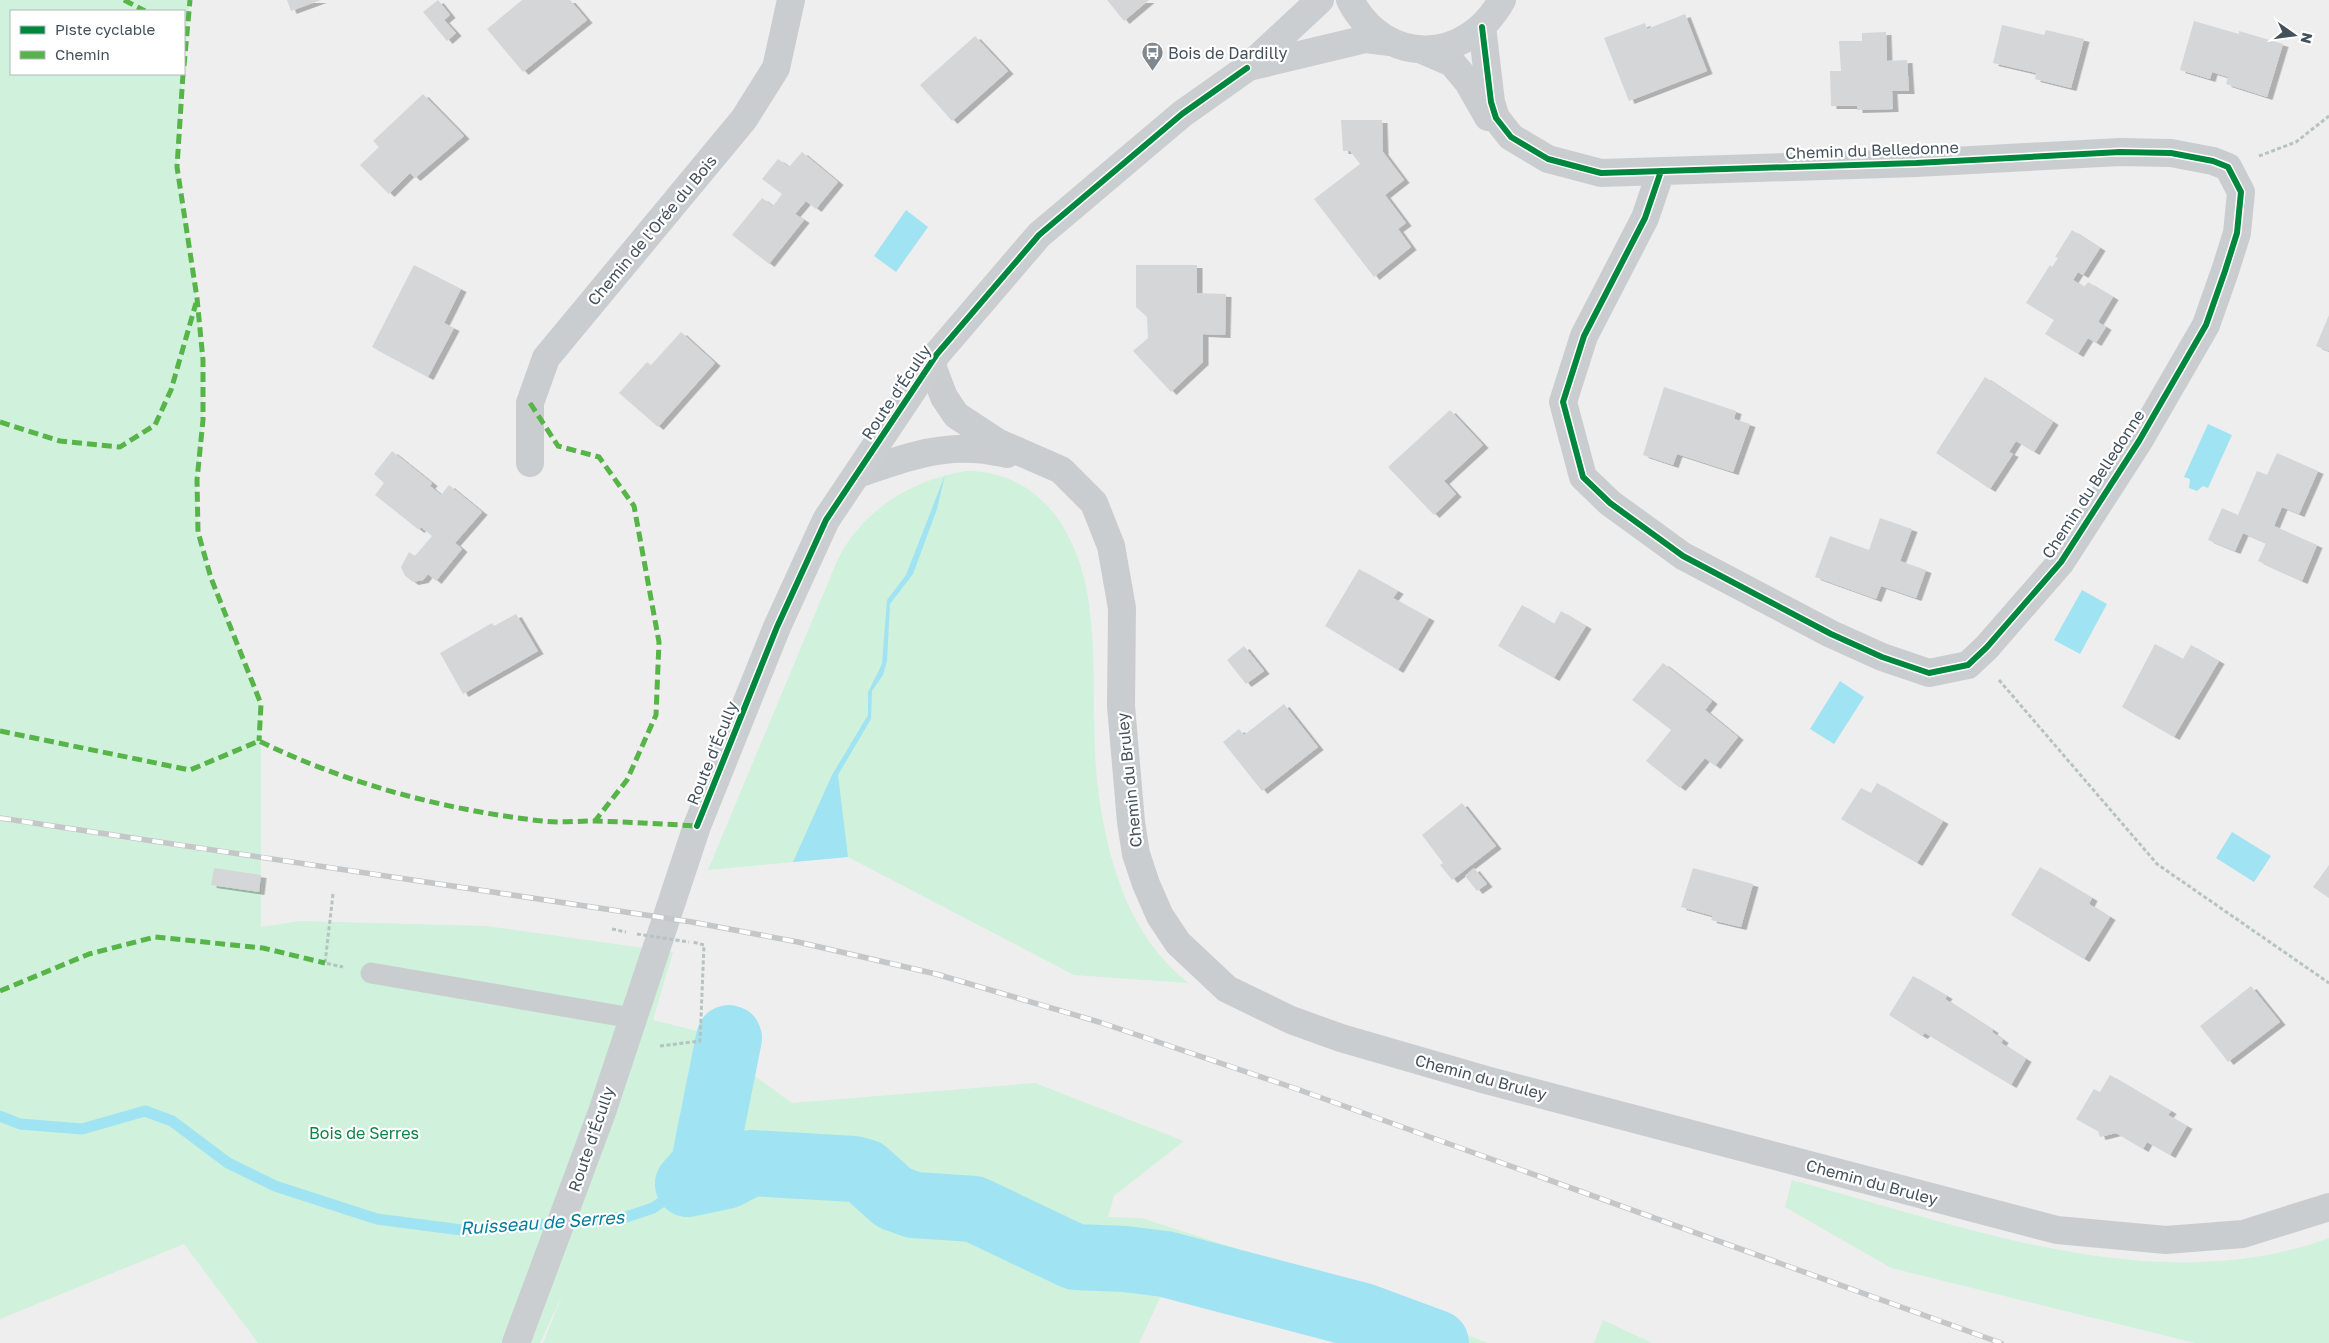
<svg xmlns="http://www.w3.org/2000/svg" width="2329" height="1343" viewBox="0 0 2329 1343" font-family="'Golos Text',sans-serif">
	<defs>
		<filter id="shadow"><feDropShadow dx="5.5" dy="3" stdDeviation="0" flood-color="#0004"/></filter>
	</defs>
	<rect width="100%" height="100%" fill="#efeeee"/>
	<!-- green -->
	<path fill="#d0f1db" d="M0,0H190L184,66V11H11V74H183L177,167L197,298L203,360V420L197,480L198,532L211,578L261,704V927L300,921L486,926L673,952L653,1020L746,1043L741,1066L792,1103L1035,1083L1184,1141L1114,1196L1108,1217L1141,1218L1241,1250L1488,1343H1341L1167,1283L1139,1343H543L564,1291L540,1343H258L184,1244L0,1319Z
		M966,471C1042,471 1080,536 1089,604C1098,668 1090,733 1099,797C1110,869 1130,936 1188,983L1074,975L848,857L708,870L837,561C862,510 911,480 966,471Z
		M1792,1180C1960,1225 2158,1302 2329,1238V1343H2195L1891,1268L1785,1207Z
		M1603,1320L1652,1343H1594Z"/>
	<!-- water -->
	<path fill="#a0e3f2" d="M906,210L928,227L896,272L874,256Z
		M2208,424L2232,435L2208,488L2203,486L2197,491L2189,488L2190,479L2184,477Z
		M945,475L937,509L913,574L890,604L887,661L883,675L872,691L871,719L838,775L848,857L793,862L832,775L868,715V692L882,664L887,600L906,575Z
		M2082,590L2107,604L2080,654L2054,640Z
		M1840,681L1864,697L1834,744L1810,729Z
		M2232,832L2271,856L2254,882L2216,858Z"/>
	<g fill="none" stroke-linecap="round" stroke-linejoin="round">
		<!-- stream -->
		<path stroke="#a0e3f2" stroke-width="11" d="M0,1116L20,1124L82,1129L145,1111L172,1121L228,1163L275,1186L377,1219L469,1231L626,1217L653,1208L688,1184"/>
		<!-- river -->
		<path stroke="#a0e3f2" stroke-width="66" d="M688,1184L726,1176L751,1163L854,1169L865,1172L894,1198L914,1205L974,1209L1075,1257L1125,1259L1165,1264L1363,1316L1436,1343
			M688,1184L701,1169L704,1163L729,1038"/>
	</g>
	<!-- building -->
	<path fill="#d5d6d8" filter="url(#shadow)" d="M287,0H321L291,11Z
		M438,0L450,15L444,20L456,33L447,41L423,12Z
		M522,0H570L587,20L523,72L487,29Z
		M1107,0H1149L1124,21Z
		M1685,14L1707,71L1629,101L1604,38L1645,23L1647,29Z
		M2194,21L2239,34V31L2283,44L2267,97L2226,84L2228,77L2212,72L2210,79L2180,70Z
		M2002,25L2044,35L2046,30L2084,39L2071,88L2035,79L2036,73L1993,63Z
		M1886,32L1887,61L1907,60L1909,91H1892L1893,109L1857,110V106H1831L1830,71H1841L1839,41H1862V33Z
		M975,36L1008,71L952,121L920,85Z
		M423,94L464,136L415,178L410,173L389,194L360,165L379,147L373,141Z
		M1341,120H1382L1383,152L1404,180L1385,195L1406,223L1398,229L1411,247L1374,277L1314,199L1360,164L1350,151H1343Z
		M802,152L838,182L816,209L806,201L795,214L804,220L769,264L732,235L762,198L773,206L782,194L762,179L778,159L789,167Z
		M2072,230L2100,248L2083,275L2078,272L2073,280L2084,287L2088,282L2113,297L2098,322L2106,327L2096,343L2088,338L2078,354L2045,334L2054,320L2026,303L2050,265L2052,267L2058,258L2055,257Z
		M414,265L461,289L444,323L454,328L428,377L372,347Z
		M1136,265H1197V293L1226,294L1225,335L1203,334V362L1171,392L1133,351L1148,338L1147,317L1136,307Z
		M2329,315V351L2316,346Z
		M681,332L715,363L658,427L619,393L647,362L651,365Z
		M1985,377L2053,422L2034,452L2016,441L2009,452L2013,454L1990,489L1936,453Z
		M1664,387L1736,411L1734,419L1750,424L1733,472L1677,454L1673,465L1643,455Z
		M1450,410L1483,445L1444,481L1456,494L1434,515L1388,467Z
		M392,451L432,483L430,486L441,495L449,485L482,512L455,543L462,549L436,581L428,574L423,580L413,582L405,576L401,567L409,552L415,556L432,536L421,527L419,530L375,495L384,483L374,474Z
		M2277,453L2318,471L2299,514L2282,507L2274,526L2317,545L2302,581L2258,561L2266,543L2243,533L2235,551L2208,540L2222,508L2238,515L2257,471L2267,475Z
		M1880,518L1912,529L1900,561L1926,570L1916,598L1881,586L1876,599L1815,577L1830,536L1869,550Z
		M1359,569L1398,591L1393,598L1429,618L1398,670L1325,626Z
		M1522,605L1554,624L1561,611L1586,626L1554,678L1498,646Z
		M516,614L538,651L463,694L440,653L492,623L494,626Z
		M2155,644L2183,659L2191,645L2219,661L2174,737L2122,707Z
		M1244,646L1264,671L1246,684L1227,660Z
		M1663,663L1712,701L1705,710L1738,737L1715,766L1705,758L1680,788L1646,761L1671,730L1632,700Z
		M1284,704L1318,747L1262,791L1223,742L1239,729L1244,735Z
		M1877,783L1943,821L1917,863L1841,819L1861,788L1871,793Z
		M1462,803L1496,846L1452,880L1440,865L1443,863L1422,835Z
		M2329,865V898L2313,887Z
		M2040,867L2092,898L2089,904L2110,917L2084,959L2011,915Z
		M214,868L261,875L259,892L211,885Z
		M1474,868L1487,884L1477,891L1465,876Z
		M1693,868L1753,884L1741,927L1711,920L1713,916L1681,907Z
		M1913,976L1947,996L1945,999L1993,1030L1992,1032L2003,1040L2001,1043L2026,1059L2011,1085L1925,1033L1922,1036L1889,1015Z
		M2251,986L2280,1022L2228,1062L2200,1026Z
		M2110,1075L2171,1111L2168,1115L2187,1126L2170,1155L2147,1142L2143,1149L2116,1133L2100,1137L2098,1131L2076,1119L2094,1089L2100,1092Z"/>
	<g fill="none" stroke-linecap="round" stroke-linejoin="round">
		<!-- path -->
		<path stroke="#b6c4bf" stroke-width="3" stroke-dasharray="4 2.5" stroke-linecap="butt" d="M2259,156L2296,142L2329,116
			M1999,680L2157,864L2329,983
			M333,894L325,963L343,967
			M612,929L626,932
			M660,1046L700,1041L704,945L693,942"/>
		<!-- lane -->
		<path stroke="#cacdcf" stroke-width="21" d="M371,973L632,1018"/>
		<!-- street -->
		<path stroke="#cacdcf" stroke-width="28" d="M1482,27L1491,102L1496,118L1511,137L1548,159L1601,173L1916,163L2120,152L2171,153L2213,161L2228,167L2241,192L2237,233L2225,271L2206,325L2139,441L2061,562L1987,647L1968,665L1929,673L1882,657L1831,634L1683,556L1610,503L1583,477L1563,402L1584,336L1645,218L1661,171
			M1422,50L1452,63L1468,82L1488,117
			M931,363L944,397L956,415L997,442L1061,470L1094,503L1111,546L1122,608L1121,706L1131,822L1136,854L1146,884L1160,916L1178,943L1227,989L1291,1020L1341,1038L1486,1080L2057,1230L2166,1240L2243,1234L2329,1207
			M530,463V403L546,358L744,119L776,68L791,0
			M858,474C895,461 932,447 972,449C984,449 996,452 1007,454"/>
		<!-- secondary -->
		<path stroke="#caced1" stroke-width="28" d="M1350,0C1385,67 1466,65 1502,0
			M1249,67L1366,39L1390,42
			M516,1343L602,1112L697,826L777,627L826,520L937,354L1039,235L1182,114L1247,68L1320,0"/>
		<defs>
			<path id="rail" d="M0,818L692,922L798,942L936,974L1099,1022L1294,1088L2001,1343"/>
		</defs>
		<!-- rail casing -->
		<use href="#rail" stroke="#c4c6c8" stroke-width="5.5"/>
		<!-- rail -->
		<use href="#rail" stroke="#fff" stroke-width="4" stroke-dasharray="11" stroke-linecap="butt"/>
		<!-- path-bridge -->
		<path stroke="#b6c4bf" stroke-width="3" stroke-dasharray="4 2.5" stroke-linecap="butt" d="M637,934L689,942"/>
		<!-- quiet -->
		<path stroke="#57b448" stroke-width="5" stroke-dasharray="10 5" stroke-linecap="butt" d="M124,0L145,11
			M184,66L190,0
			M183,74L177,167L197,298L203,360V420L197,480L198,532L211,578L261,704L259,741
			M530,403L558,446L599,457L634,506L659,642L656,715L627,780L595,821
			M0,422L60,441L120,447L155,425L171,390L196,303
			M0,731L190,770L259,741C347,784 445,810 542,821C559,823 578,821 595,821C629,822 663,824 697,826
			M0,991L89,954L155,937L263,948L325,963"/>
		<defs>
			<path id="cycleway" d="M1482,27L1491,102L1496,118L1511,137L1548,159L1601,173L1916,163L2120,152L2171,153L2213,161L2228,167L2241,192L2237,233L2225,271L2206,325L2139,441L2061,562L1987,647L1968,665L1929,673L1882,657L1831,634L1683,556L1610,503L1583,477L1563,402L1584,336L1645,218L1661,171
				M697,826L777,627L826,520L937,354L1039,235L1182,114L1247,68"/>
		</defs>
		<!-- cycleway casing -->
		<use href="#cycleway" stroke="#fff" stroke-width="9"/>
		<!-- cycleway -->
		<use href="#cycleway" stroke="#00873e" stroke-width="6"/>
	</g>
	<!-- icons -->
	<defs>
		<symbol id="bus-pin" viewBox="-11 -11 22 30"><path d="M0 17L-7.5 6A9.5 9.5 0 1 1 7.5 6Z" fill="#7f888f" stroke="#fff"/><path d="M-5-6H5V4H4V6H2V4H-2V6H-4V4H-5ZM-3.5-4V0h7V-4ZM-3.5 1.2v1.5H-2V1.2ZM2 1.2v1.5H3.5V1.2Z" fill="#fff"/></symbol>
	</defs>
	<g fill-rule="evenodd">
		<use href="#bus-pin" x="1140" y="40" width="25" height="34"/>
	</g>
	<g text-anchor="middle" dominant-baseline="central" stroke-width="4.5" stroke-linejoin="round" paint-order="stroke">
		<!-- poi labels -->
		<g font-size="16" fill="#43515c" stroke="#fff" text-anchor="start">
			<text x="1168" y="53">Bois de Dardilly</text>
		</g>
		<!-- street labels -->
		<g font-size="16" fill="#43515c" stroke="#fff">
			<text transform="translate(1872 150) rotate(-2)">Chemin du Belledonne</text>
			<text transform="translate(652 230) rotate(-50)">Chemin de l'Orée du Bois</text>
			<text transform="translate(896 392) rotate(-56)">Route d'Écully</text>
			<text transform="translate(2093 484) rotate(-57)">Chemin du Belledonne</text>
			<text transform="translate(712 753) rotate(-68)">Route d'Écully</text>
			<text transform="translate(1129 780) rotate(-96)">Chemin du Bruley</text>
			<text transform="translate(1481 1077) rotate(15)">Chemin du Bruley</text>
			<text transform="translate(591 1139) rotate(-71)">Route d'Écully</text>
			<text transform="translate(1872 1182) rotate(15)">Chemin du Bruley</text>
		</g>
		<!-- park labels -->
		<g font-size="16" fill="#0d8446" stroke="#fff">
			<text x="364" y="1133">Bois de Serres</text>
		</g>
		<!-- water labels -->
		<g font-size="18" font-style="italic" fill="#037e9b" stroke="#fff">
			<text transform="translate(542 1222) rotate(-4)">Ruisseau de Serres</text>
		</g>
	</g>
	<!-- legend -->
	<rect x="10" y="10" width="175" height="65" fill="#ffffff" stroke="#b4b9be"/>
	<rect x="20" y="26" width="25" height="8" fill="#00873e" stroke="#b4b9be"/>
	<text x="55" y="35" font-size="15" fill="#43515c">Piste cyclable</text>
	<rect x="20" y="51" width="25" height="8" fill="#57b448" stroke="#b4b9be"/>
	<text x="55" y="60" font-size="15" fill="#43515c">Chemin</text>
	<!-- north arrow -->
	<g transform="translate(2294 35) rotate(104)" stroke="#ffffff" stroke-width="4" paint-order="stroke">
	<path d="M0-4L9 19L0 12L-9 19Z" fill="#43515c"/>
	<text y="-8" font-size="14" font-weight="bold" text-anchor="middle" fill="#43515c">N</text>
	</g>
</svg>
